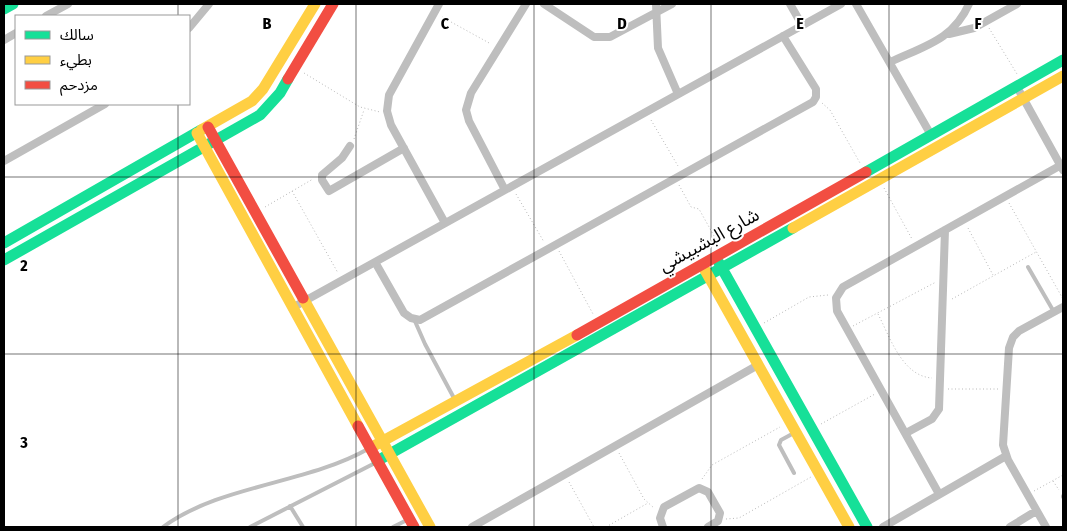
<svg xmlns="http://www.w3.org/2000/svg" width="1067" height="531" viewBox="0 0 1067 531" font-family="'Fira Sans Condensed','Noto Sans Arabic',sans-serif">
	<rect width="100%" height="100%" fill="#fff"/>
	<g fill="none" stroke-linecap="round" stroke-linejoin="round">
		<!-- path -->
		<path stroke="#b9b9b9" stroke-width="1" stroke-dasharray="1 2.5" stroke-linecap="butt" d="M442,17L491,44
			M989,28L1017,74
			M304,73L360,107L380,112
			M822,103L830,110L860,163
			M651,120L678,166
			M354,139L364,110
			M679,185L691,207L699,209L718,243
			M884,188L912,239
			M292,191L338,273
			M516,194L544,242
			M1009,203L1063,299
			M265,207L313,179
			M968,228L993,275
			M559,251L593,314
			M952,299L1036,252
			M878,314C890,337 902,376 932,378
			M764,323L809,297L828,295
			M853,326L936,282
			M948,389H999
			M821,424L875,394
			M619,453L644,499L654,508
			M702,479L712,465L780,427
			M1053,481L1059,490
			M569,482L594,527
			M1034,491L1063,475
			M726,519L739,518L811,477
			M606,527L648,503"/>
		<!-- lane -->
		<path stroke="#bebebe" stroke-width="4" d="M1028,267L1054,312
			M414,319L425,344L455,400
			M794,473L779,445L781,440L794,433
			M1063,496V497
			M290,506L303,527
			M163,527C220,485 306,484 368,449
			M250,527L377,462
			M393,527L407,520"/>
		<!-- street -->
		<path stroke="#bebebe" stroke-width="8" d="M439,4L389,95L387,111L391,125L445,223
			M544,4L594,37H610L672,4
			M656,4L658,48L678,94
			M790,4L802,25
			M856,4L931,135
			M46,16L68,4
			M189,28L209,4
			M949,34L974,28L1017,4
			M4,40L16,33
			M890,62C924,46 953,40 969,4
			M1017,87L1063,170
			M350,146L342,158L322,175V180L329,191L404,148
			M4,161L105,104
			M505,190L469,121L466,110L471,93L526,4
			M375,262L404,313L411,318L420,320L813,102L816,97V89L783,36
			M292,308L841,4
			M906,433L932,419L939,409L945,230
			M939,494L837,311L836,298L843,287L1063,164
			M472,527L758,365
			M663,527L660,518L664,507L699,488L708,492L720,513L718,521L708,527
			M883,527L1006,456
			M1010,527L1036,511
			M1046,527L1008,460L1003,445L1009,348L1013,337L1019,331L1063,307"/>
		<!-- fast -->
		<path stroke="#16e098" stroke-width="11" d="M4,9L13,4
			M866,172L1063,60
			M4,243L201,130
			M4,260L260,115L280,93L288,79
			M719,263L867,527
			M377,461L793,228"/>
		<!-- slow -->
		<path stroke="#ffcf43" stroke-width="11" d="M201,130L252,101L263,89L315,4
			M197,133L358,426
			M793,228L1063,76
			M705,270L849,527
			M303,298L430,527
			M370,448L577,335"/>
		<!-- jam -->
		<path stroke="#f24e42" stroke-width="11" d="M288,79L333,4
			M208,127L303,298
			M577,335L866,172
			M358,426L414,527"/>
	</g>
	<!-- grid -->
	<path fill="none" stroke="#000" stroke-width="1" stroke-opacity="0.55" d="M178,4V16M356,4V527M534,4V527M711,4V527M889,4V527M178,104V527M4,177H1063M4,354H1063"/>
	<g text-anchor="middle" dominant-baseline="central" stroke-width="4" stroke-linejoin="round" paint-order="stroke">
		<!-- street labels -->
		<g font-size="18" fill="#000" stroke="#fff">
			<text transform="translate(709 240) rotate(-29)">شارع البشبيشي</text>
		</g>
	</g>
	<g font-size="16" text-anchor="middle" font-weight="bold" fill="#000" stroke="#fff" stroke-width="4" stroke-linejoin="round" paint-order="stroke">
		<text x="267" y="29">B</text>
		<text x="445" y="29">C</text>
		<text x="622" y="29">D</text>
		<text x="800" y="29">E</text>
		<text x="978" y="29">F</text>
		<text x="24" y="271">2</text>
		<text x="24" y="448">3</text>
	</g>
	<!-- border -->
	<rect width="1067" height="531" fill="none" stroke="#000000" stroke-width="10"/>
	<!-- legend -->
	<rect x="15" y="15" width="175" height="90" fill="#ffffff" stroke="#999999"/>
	<rect x="25" y="31" width="25" height="8" fill="#16e098" stroke="#999999"/>
	<text x="60" y="40" font-size="15" fill="#000000">سالك</text>
	<rect x="25" y="56" width="25" height="8" fill="#ffcf43" stroke="#999999"/>
	<text x="60" y="65" font-size="15" fill="#000000">بطيء</text>
	<rect x="25" y="81" width="25" height="8" fill="#f24e42" stroke="#999999"/>
	<text x="60" y="90" font-size="15" fill="#000000">مزدحم</text>
</svg>
